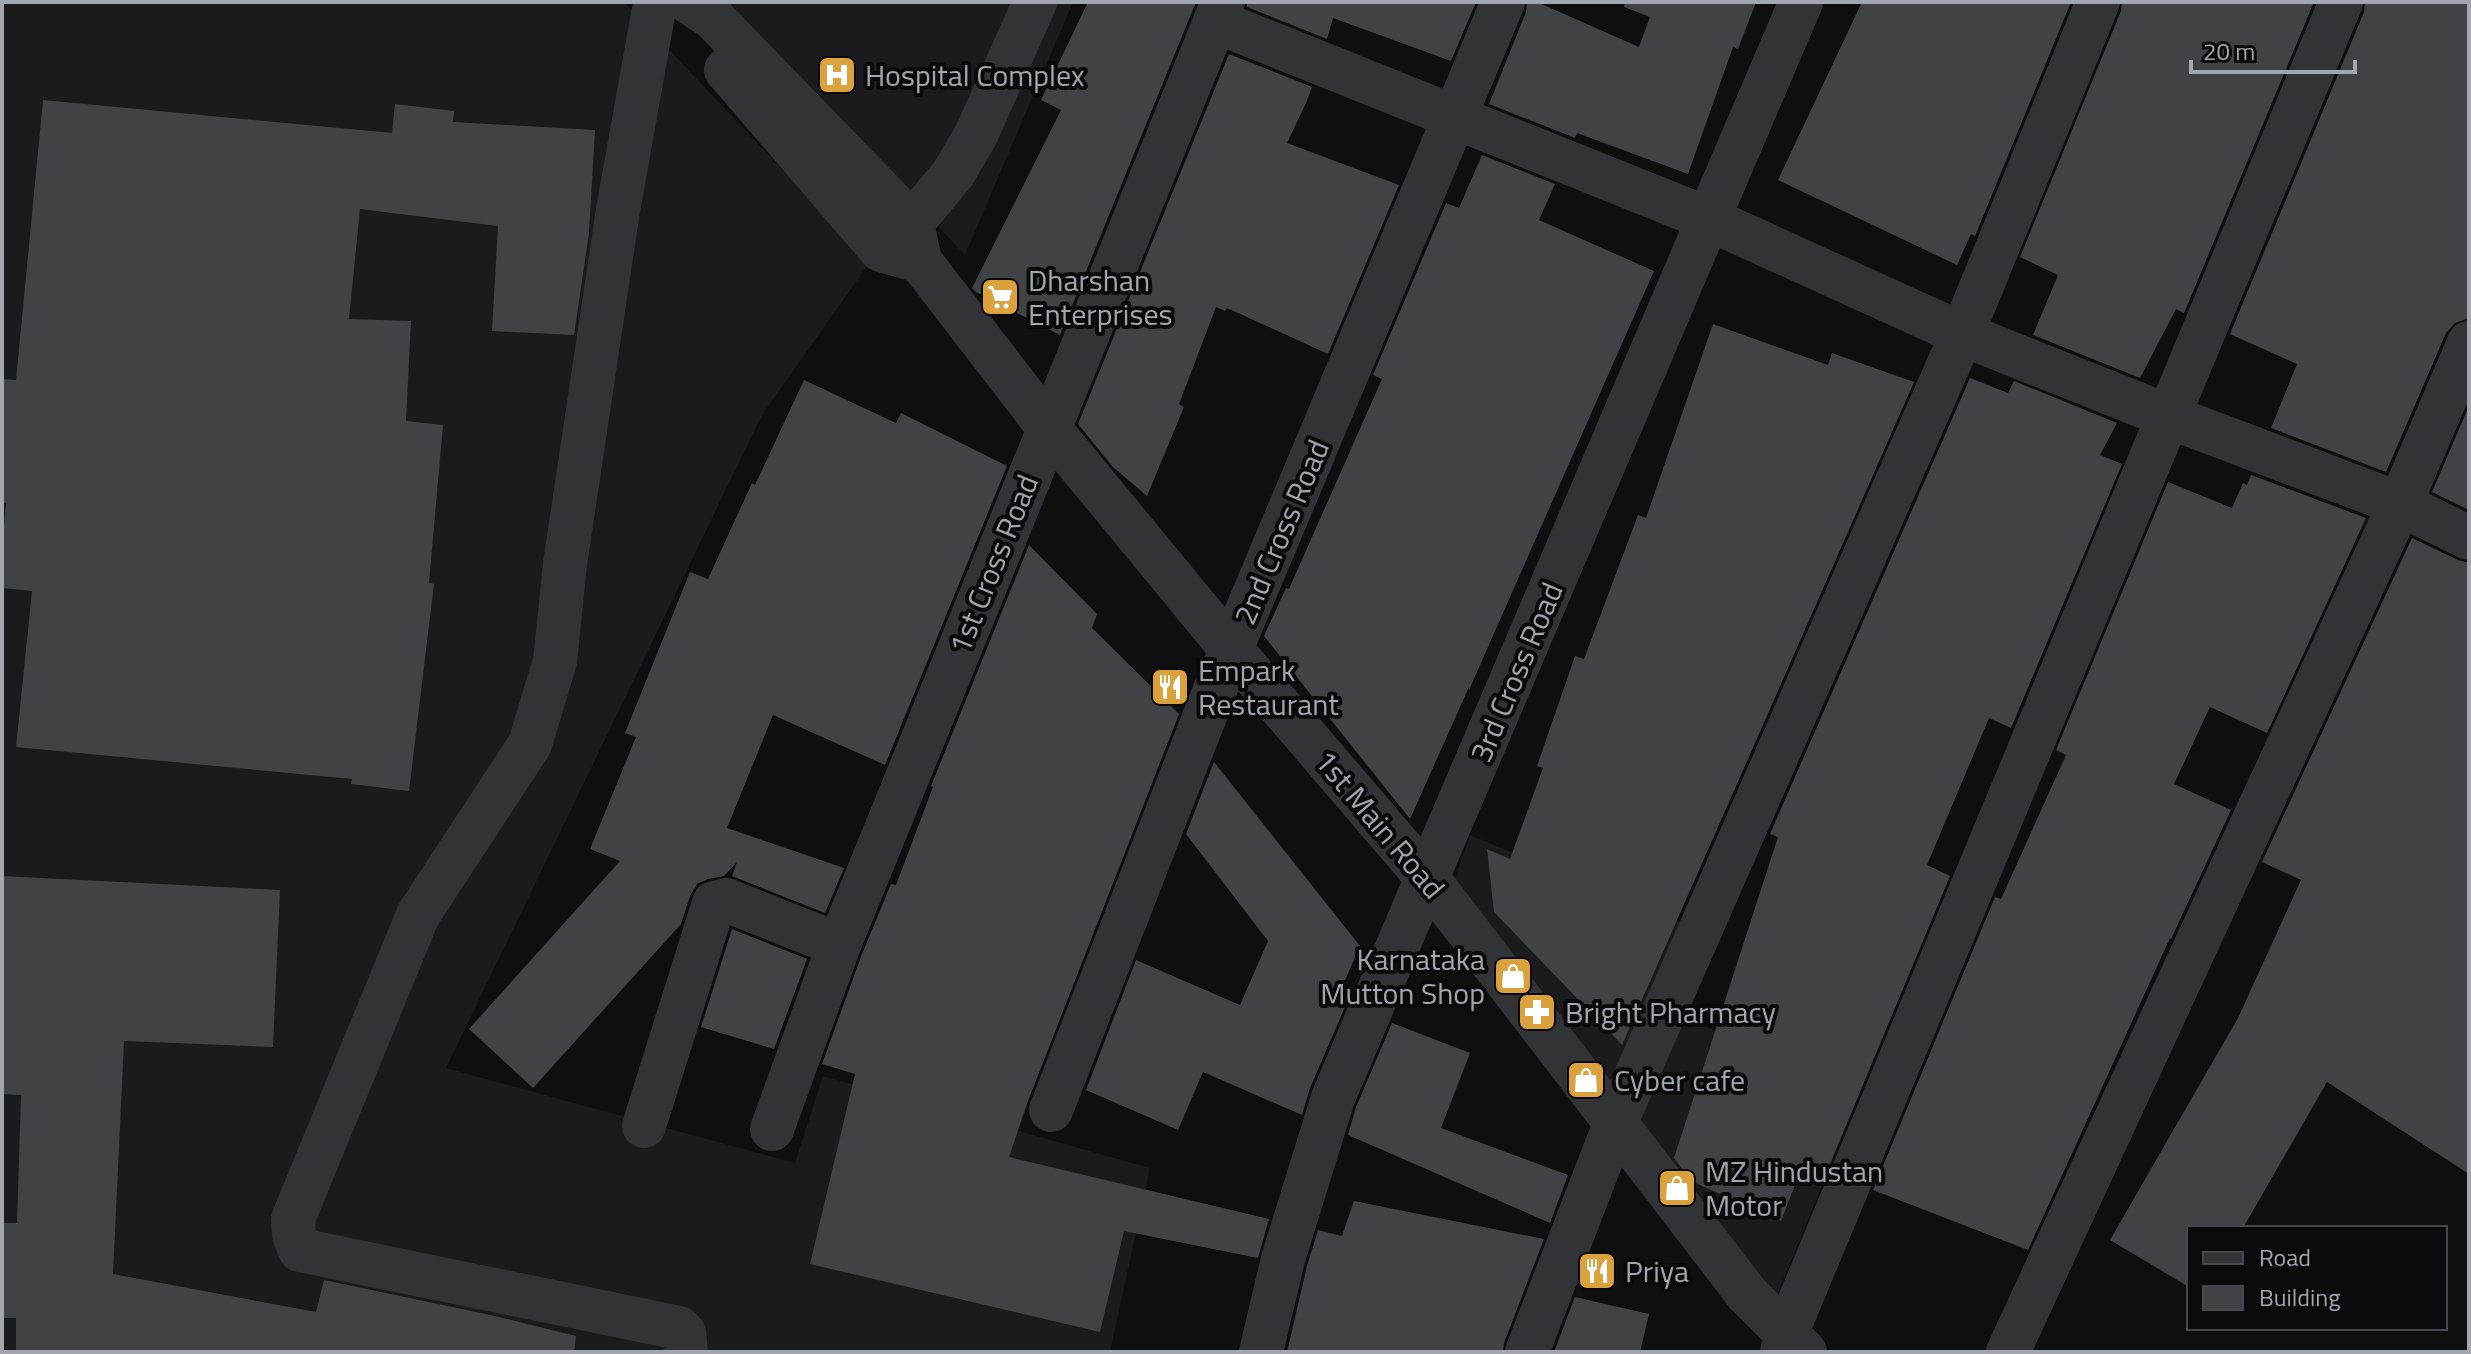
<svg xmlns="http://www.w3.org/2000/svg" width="2471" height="1354" viewBox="0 0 2471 1354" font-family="'Titillium Web',sans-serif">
	<rect width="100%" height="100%" fill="#0f0f10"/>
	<!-- built -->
	<path fill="#1b1b1d" d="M2,2H624L870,262L762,415L446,1068L795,1163L823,1076L1150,1168L1110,1352H2Z
		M719,2H1073L965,255L857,140Z
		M1470,835L1687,925L1618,1097L1454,881Z
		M1683,1018L1862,1088L1773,1305L1635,1123Z"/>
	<!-- building -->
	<path fill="#414245" d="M1088,2H1196L1060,335L976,292L972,288L1061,110L1041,100Z
		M1247,2H1476L1451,61L1333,18L1327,39L1247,7Z
		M1527,2H1537L1639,47L1650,17L1624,7L1625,2H1756L1738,49L1733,47L1688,174L1577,133L1575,138L1489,104L1526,12Z
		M1862,2H2071L1975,236L1971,234L1957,265L1778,180Z
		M2122,2H2314L2184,313L2176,309L2140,378L2033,335L2058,275L2020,257L2121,11Z
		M2365,2H2469V318L2455,323L2446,333L2386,472L2271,428L2297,364L2230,334L2364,12Z
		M1229,54L1312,87L1306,103L1287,143L1399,185L1328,354L1227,308L1225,311L1216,307L1179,404L1184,407L1147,496L1113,467L1078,424Z
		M43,100L392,133L395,104L454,111L453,122L595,130L589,233L574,335L492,331L498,226L360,209L349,319L411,321L406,421L443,425L429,583L434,584L409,791L351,784L352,779L16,747L32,591L2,588V548L6,503L2,502V379L16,380Z
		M1482,155L1555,184L1539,220L1654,271L1469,690V687L1410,819L1264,636L1286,588L1289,589L1382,379L1373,375L1446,203L1459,208Z
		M1713,324L1828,365L1832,353L1914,382L1622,1045L1494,912L1487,849L1510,859L1543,768L1537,766L1575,656L1584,659L1638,515L1646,518Z
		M1970,378L2008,393L2014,381L2117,423L2100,455L2122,464L2011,728L1989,718L1927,865L1950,876L1827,1171L1804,1162L1781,1221L1691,1181L1674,1158L1778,837L1770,834Z
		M804,380L896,423L901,413L1007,466L885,765L773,715L727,828L844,868L825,913L732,876L737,862L724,876L708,879L697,884L690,896L681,924L533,1088L469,1029L620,861L590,849L636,737L625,733L690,572L708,579L752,483L755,485Z
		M2469,406V510L2432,492Z
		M2251,475L2366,518L2267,733L2210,707L2174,784L2231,810L2171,939L2170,938L2028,1250L1873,1190L1995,897L2001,899L2066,755L2056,750L2168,482L2232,508L2243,483L2247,485Z
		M2412,538L2458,560L2469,563V1174L2327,1082L2243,1228H2189V1287L2110,1240L2238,1018L2301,880L2262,862Z
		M1029,545L1097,614L1092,628L1179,714L1028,1101L1009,1157L1269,1219L1258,1258L1124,1231L1100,1332L810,1264L855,1074L822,1064L862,954L891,884L896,885L933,787L931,786Z
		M1214,762L1360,946L1339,994L1348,1000L1310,1088L1302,1115L1203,1072L1178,1130L1086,1090L1136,960L1240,1005L1268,941L1186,834Z
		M2,876L280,890L273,1047L124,1041L113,1274L316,1312L324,1280L495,1316L576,1336L574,1352H16V1318H2V1223H17L21,1095L2,1094Z
		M732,929L807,959L774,1049L701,1027Z
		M1392,1023L1470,1053L1441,1128L1568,1175L1550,1223L1348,1135L1356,1107Z
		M1354,1201L1544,1239L1504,1343L1503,1352H1287L1307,1266L1318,1230L1342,1236Z
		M1575,1297L1649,1314L1640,1352H1554Z"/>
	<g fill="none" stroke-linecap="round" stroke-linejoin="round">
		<!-- minor -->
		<path stroke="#323336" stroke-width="44" d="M689,2L713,18L912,223L920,261L1048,427L1231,649L1428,879L1747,1294L1805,1352
			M654,9L618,210L565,564L555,661L530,744L418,915L293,1219L294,1235L300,1250L679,1328L684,1333L686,1352
			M1215,21L1709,219L1962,334L2170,417L2400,504L2469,538
			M726,70L881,250L920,261
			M912,223L953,174L976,135L1035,2
			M1051,1110L1231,649L1503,2
			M644,1126L714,903L726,900L839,945
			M772,1129L839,945L1223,2
			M1261,1352L1283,1259L1333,1098L1801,2
			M1527,1352L1615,1124L1962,334L2098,2
			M1782,1352L1786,1334L2341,2
			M2008,1352L2400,504L2469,343"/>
	</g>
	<!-- icons -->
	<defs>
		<symbol id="hospital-square" viewBox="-11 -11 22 22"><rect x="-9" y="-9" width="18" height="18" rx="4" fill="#daa13c" stroke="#0a0a0b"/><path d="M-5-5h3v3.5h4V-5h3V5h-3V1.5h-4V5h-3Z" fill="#fff"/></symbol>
		<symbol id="supermarket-square" viewBox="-11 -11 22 22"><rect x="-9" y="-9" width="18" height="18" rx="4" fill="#daa13c" stroke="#0a0a0b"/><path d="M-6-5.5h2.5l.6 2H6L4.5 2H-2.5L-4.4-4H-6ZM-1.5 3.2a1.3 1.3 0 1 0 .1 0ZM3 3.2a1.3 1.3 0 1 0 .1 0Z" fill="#fff"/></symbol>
		<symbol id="restaurant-square" viewBox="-11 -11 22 22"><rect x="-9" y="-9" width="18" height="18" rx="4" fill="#daa13c" stroke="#0a0a0b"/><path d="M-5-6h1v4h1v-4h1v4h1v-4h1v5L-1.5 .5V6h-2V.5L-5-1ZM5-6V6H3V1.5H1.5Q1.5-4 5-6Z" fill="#fff"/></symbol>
		<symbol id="shop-square" viewBox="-11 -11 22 22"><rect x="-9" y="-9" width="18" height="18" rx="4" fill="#daa13c" stroke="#0a0a0b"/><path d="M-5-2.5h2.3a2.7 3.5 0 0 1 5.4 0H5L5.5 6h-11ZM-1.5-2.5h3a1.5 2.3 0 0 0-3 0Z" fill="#fff"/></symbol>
		<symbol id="pharmacy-square" viewBox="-11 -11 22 22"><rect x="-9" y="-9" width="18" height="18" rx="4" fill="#daa13c" stroke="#0a0a0b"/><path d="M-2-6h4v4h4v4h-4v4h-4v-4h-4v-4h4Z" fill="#fff"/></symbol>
	</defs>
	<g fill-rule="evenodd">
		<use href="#hospital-square" x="815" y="53" width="44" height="44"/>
		<use href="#supermarket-square" x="978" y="275" width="44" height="44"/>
		<use href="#restaurant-square" x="1148" y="665" width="44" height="44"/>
		<use href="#shop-square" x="1491" y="954" width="44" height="44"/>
		<use href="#pharmacy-square" x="1515" y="990" width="44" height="44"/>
		<use href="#shop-square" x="1564" y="1058" width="44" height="44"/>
		<use href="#shop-square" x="1655" y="1166" width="44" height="44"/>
		<use href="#restaurant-square" x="1575" y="1249" width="44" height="44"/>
	</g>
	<g text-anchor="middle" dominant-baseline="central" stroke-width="8" stroke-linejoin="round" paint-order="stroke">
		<!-- poi labels -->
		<g font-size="30" fill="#a2a6af" stroke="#0a0a0b" text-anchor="start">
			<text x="865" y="75">Hospital Complex</text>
			<text x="1028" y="280">Dharshan<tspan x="1028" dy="34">Enterprises</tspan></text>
			<text x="1198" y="670">Empark<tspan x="1198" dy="34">Restaurant</tspan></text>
			<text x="1485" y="959" text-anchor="end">Karnataka<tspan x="1485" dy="34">Mutton Shop</tspan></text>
			<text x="1565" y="1012">Bright Pharmacy</text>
			<text x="1614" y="1080">Cyber cafe</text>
			<text x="1705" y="1171">MZ Hindustan<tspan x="1705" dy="34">Motor</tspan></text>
			<text x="1625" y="1271">Priya</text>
		</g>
		<!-- street labels -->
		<g font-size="30" fill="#a2a6af" stroke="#0a0a0b">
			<text transform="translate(1281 532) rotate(-67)">2nd Cross Road</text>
			<text transform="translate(993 564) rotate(-68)">1st Cross Road</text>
			<text transform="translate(1516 672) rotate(-67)">3rd Cross Road</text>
			<text transform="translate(1380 824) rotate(50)">1st Main Road</text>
		</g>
	</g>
	<!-- border -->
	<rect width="2471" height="1354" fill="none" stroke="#a2a6af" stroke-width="8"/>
	<!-- legend -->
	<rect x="2187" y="1226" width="260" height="104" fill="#0a0a0b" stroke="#47484d" stroke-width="2"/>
	<rect x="2203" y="1252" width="40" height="12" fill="#323336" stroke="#47484d" stroke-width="2"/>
	<text x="2259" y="1266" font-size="24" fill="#a2a6af">Road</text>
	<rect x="2203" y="1286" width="40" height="24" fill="#414245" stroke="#47484d" stroke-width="2"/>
	<text x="2259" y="1306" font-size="24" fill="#a2a6af">Building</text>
	<!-- scale -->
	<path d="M2191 60v12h164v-12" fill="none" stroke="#a2a6af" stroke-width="4"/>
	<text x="2203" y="60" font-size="24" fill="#a2a6af" stroke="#0a0a0b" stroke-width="6" paint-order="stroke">20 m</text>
</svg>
